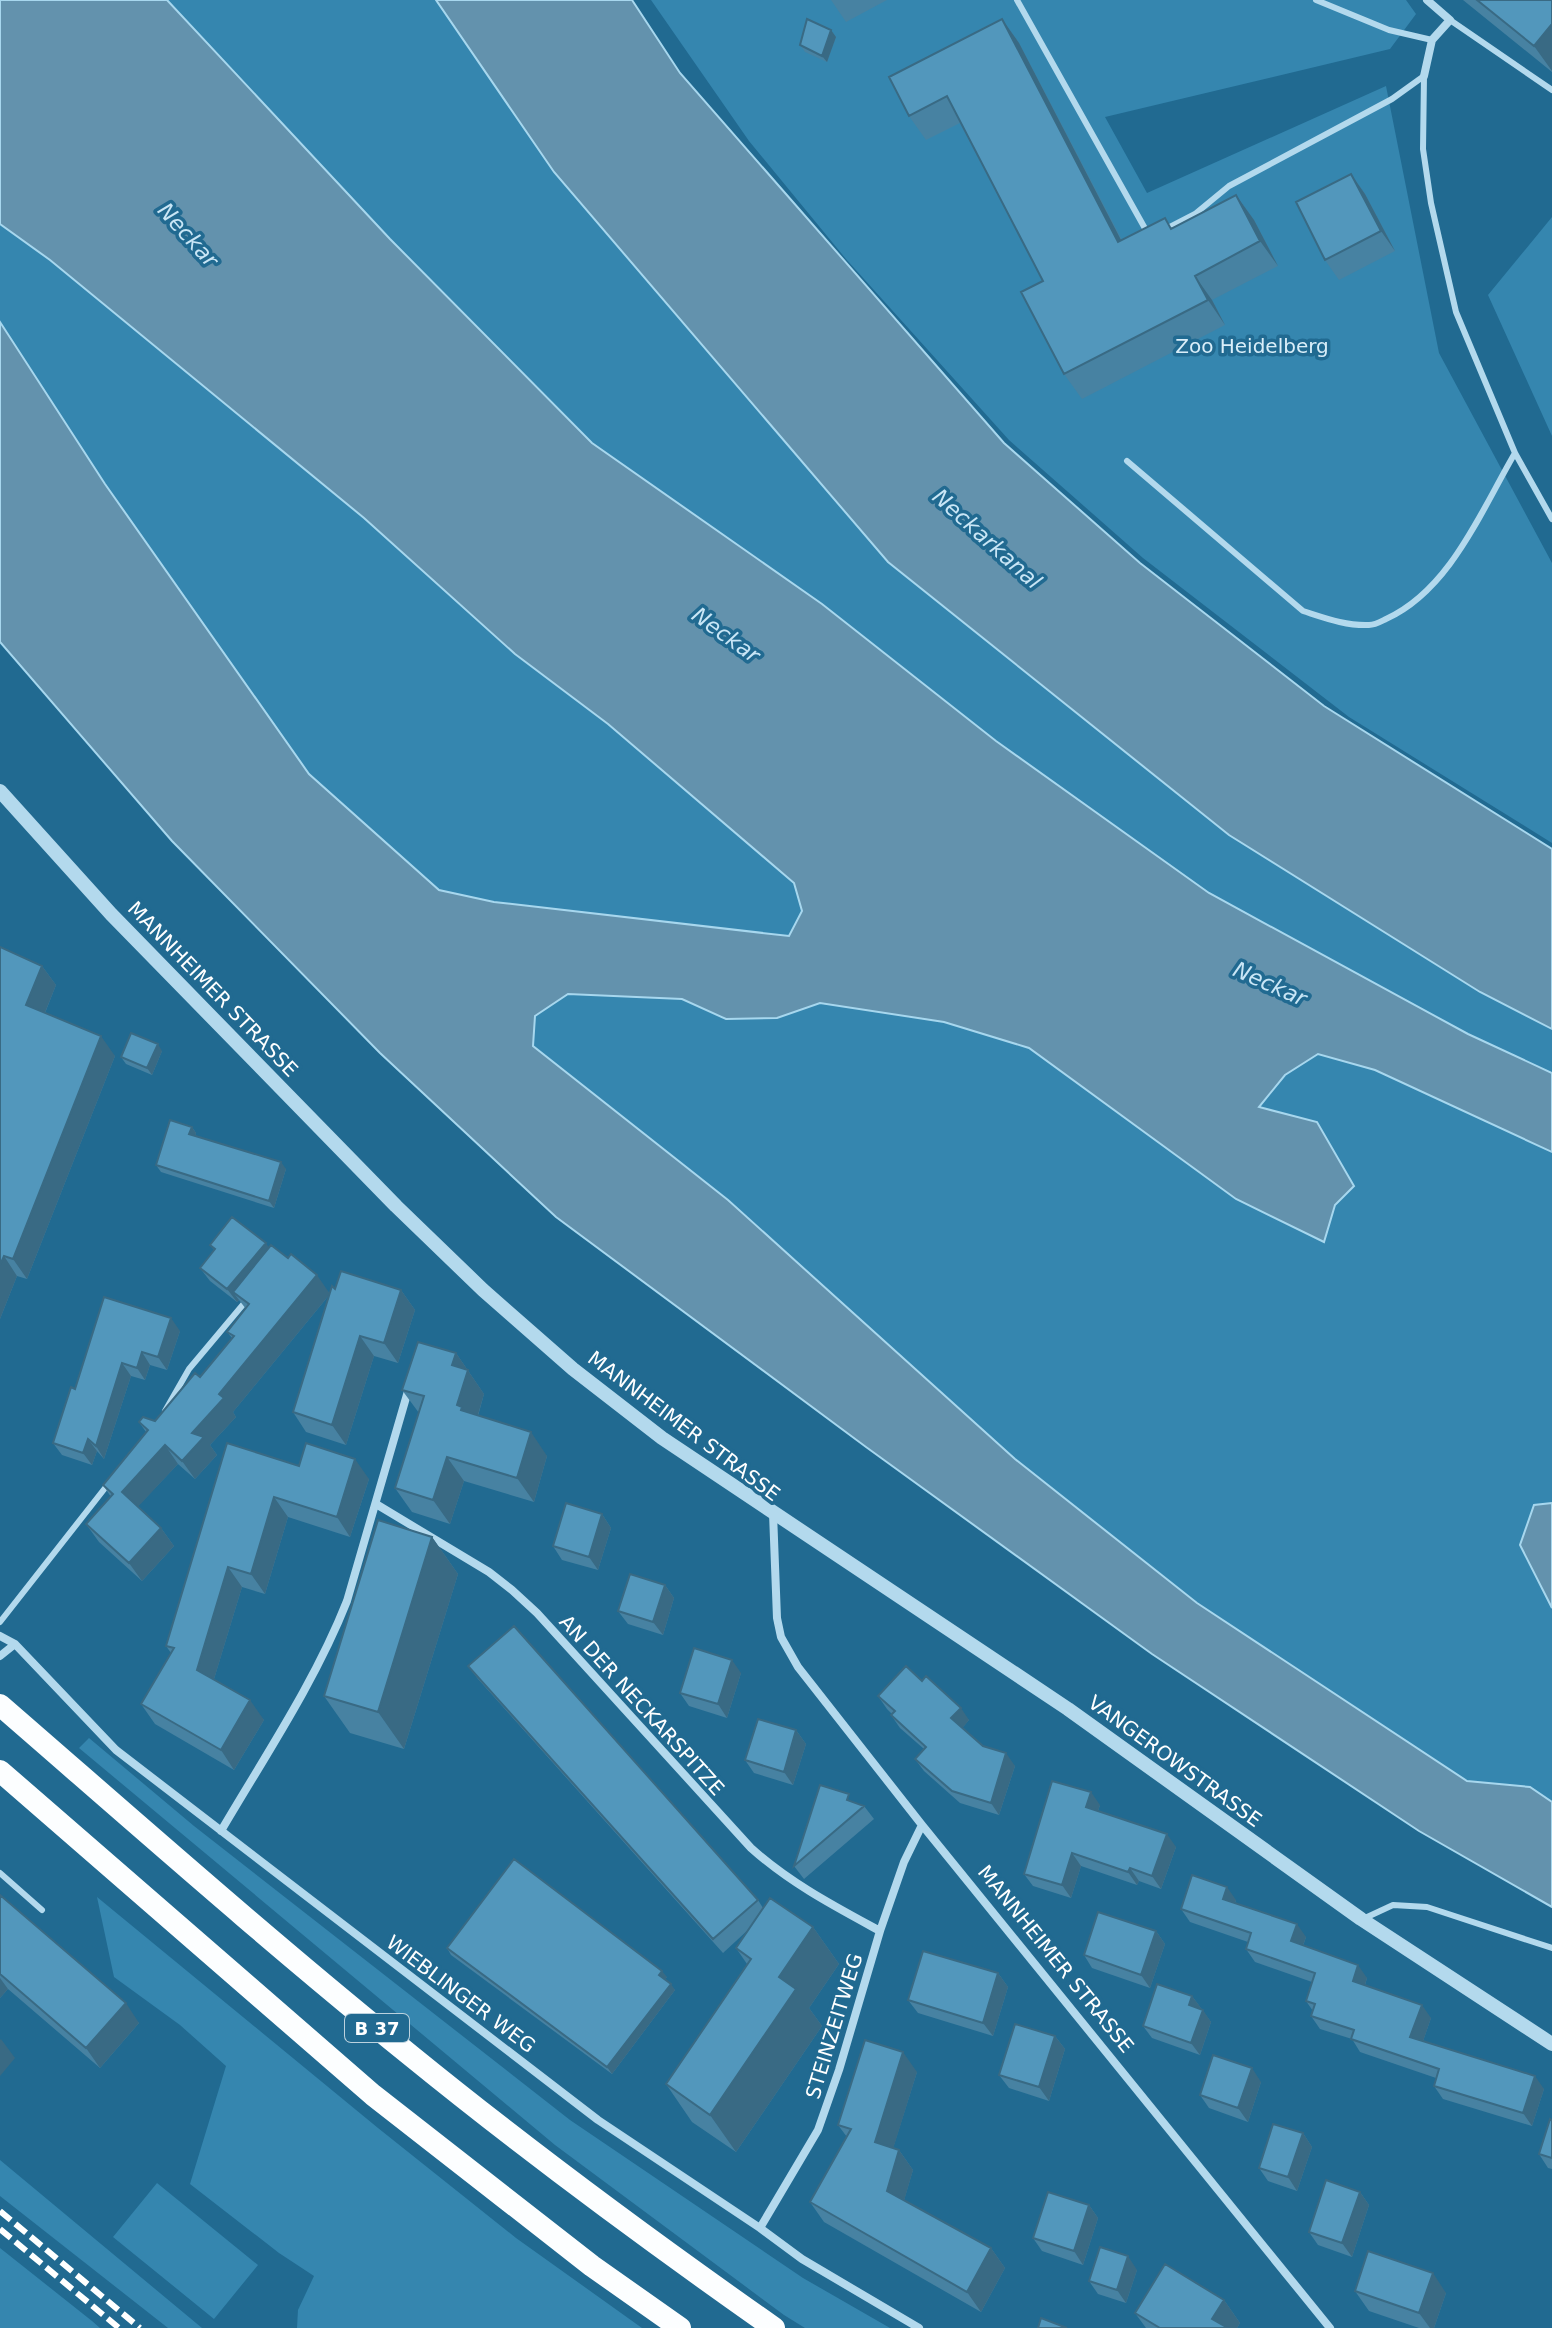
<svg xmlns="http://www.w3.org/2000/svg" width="1552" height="2328" viewBox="0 0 1552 2328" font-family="'DejaVu Sans',sans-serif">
	<rect width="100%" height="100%" fill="#216a91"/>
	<!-- green -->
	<path fill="#3586af" d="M0,0H436L554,172L888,562L1480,992L1552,1029V1073L1545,1070L1552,1075V1803L1525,1787L1467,1781L1197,1603L1015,1459L575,1080L533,1047L452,893L439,890L309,774L105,484L0,322Z
		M651,0H1406L1416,14L1390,49L1105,117L1147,193L1386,86L1439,353L1552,563V843L1349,717L1143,558L1009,440L846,259L749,141Z
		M1552,217V436L1488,295Z
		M89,1738L194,1826L570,2120L803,2278L890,2328H805L784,2315L555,2145L79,1748Z
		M97,1897L378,2128L516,2238L642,2328H297L298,2310L314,2276L279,2253L190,2184L226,2066L180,2025L114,1977Z
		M0,2160L202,2328H168L0,2196Z
		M157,2183L258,2265L214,2319L113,2237Z
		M0,2248L92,2321L100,2328H0Z"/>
	<!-- water -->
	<path fill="#6392ad" stroke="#a7d7ee" stroke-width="2" d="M0,0H167L390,239L592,443L822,604L996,741L1209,893L1468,1034L1552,1073V1152L1375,1070L1318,1054L1285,1075L1259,1107L1317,1122L1354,1186L1335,1205L1324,1242L1236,1199L1029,1048L944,1022L820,1003L777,1018L726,1019L682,999L568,994L535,1016L533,1046L728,1200L1015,1459L1197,1603L1467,1781L1530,1787L1552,1802V1907L1419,1831L1152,1654L866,1447L556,1217L380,1053L172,841L0,642V322L105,484L309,774L439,890L494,902L789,936L802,911L794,883L608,724L515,654L364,518L50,260L0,224Z
		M436,0H632L680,73L1004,443L1140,563L1324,706L1552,849V1029L1480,992L1229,835L888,562L554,172Z
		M1552,1503V1608L1520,1545L1534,1505Z"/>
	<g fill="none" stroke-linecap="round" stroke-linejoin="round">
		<!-- service -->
		<path stroke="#b3d9ed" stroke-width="6" d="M1017,0L1147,232
			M1316,0L1389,30L1432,40
			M1450,20L1552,90
			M1424,76L1423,149L1431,203L1456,312L1515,453L1552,519
			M1166,229L1195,214L1229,186L1392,99L1424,76
			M1127,461L1303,611C1325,618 1346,626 1369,625C1375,625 1380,622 1386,619C1450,590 1481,511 1515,453
			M165,1411L189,1369L246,1301
			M0,1622L109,1483
			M0,1873L42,1910
			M1365,1918L1393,1905L1427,1907L1552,1948"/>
		<!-- minor -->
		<path stroke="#b3d9ed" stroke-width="8" d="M1424,76L1432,40L1450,20L1427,0
			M376,1504L489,1572L512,1590L537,1613L751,1848C790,1883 834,1906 880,1931
			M773,1513L777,1618L781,1637L798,1667L922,1825L1330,2328
			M0,1636L15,1644L116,1750L598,2120L760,2228L802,2259L919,2328
			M0,1656L15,1644
			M221,1831C265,1756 315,1682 347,1601L408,1391
			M760,2228L818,2130L839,2070L880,1931L904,1862L922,1825"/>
		<!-- tertiary -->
		<path stroke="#b3d9ed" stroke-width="14" d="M0,791L111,914L396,1206L483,1290L573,1369L662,1438L1068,1709L1361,1919L1552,2044"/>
		<!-- trunk -->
		<path stroke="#fcfeff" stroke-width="22" d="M0,1705C136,1823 270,1942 410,2055C528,2151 650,2241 774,2328
			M0,1771L373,2095L592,2266L680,2328"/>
		<!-- rail -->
		<path stroke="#fff" stroke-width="6" stroke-dasharray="14 6" stroke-linecap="butt" d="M0,2211L140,2328
			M0,2229L119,2328"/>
	</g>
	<!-- wall -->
	<path fill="#4782a2" d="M831,0H887L846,22Z
		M1463,0H1552V72Z
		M1002,19L1019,43L1122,240L1172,228L1236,195L1254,220L1278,266L1212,300L1225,325L1082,399L1064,374L1043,281L960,123L926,140L909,116Z
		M831,30L836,37L827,62L805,52L800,45Z
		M1351,174L1365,194L1395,251L1339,280L1325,260Z
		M0,947L42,966L56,985L45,1013L115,1056L27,1279L17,1276L0,1319Z
		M162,1051L152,1075L126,1064L121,1057Z
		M192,1127L196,1133L195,1136L286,1169L274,1208L161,1172L156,1165Z
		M210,1245L269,1248L330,1293L335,1289L401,1290L415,1310L398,1363L374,1356L346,1445L306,1432L293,1412L330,1294L233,1412L236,1417L210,1445L217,1455L195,1479L178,1464L138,1506L161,1528L174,1546L142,1581L99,1542L86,1524L111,1497L103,1485L146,1432L139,1422L155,1421L200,1377L232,1338L227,1332L246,1309L239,1300L237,1302L210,1281L200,1268L214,1250Z
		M180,1331L167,1370L150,1365L145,1380L131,1376L104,1459L97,1451L92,1465L62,1455L53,1443L75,1389Z
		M456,1353L484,1394L478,1416L547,1456L534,1502L464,1481L450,1524L412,1512L395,1488L419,1413L402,1390Z
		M227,1443L299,1466L369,1479L350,1537L288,1517L265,1594L242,1587L214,1679L264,1720L234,1770L155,1724L141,1704L171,1653L166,1646Z
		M602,1514L611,1528L598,1570L562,1560L553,1546Z
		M432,1537L458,1574L404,1749L350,1733L324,1696Z
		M665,1585L674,1598L663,1635L628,1624L618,1611Z
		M468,1666L758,1900L763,1908L813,1927L839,1964L809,2008L822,2026L736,2152L692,2122L666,2084L747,1964L736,1948L749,1929L723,1953L478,1679Z
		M741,1673L727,1718L689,1706L680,1693Z
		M922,1681L969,1720L962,1728L983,1746L1015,1766L999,1815L960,1803L924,1771L915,1759L924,1749L900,1728L891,1715L892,1714L887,1709L878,1696Z
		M796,1730L806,1744L793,1785L754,1773L745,1760Z
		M855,1803L864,1806L874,1819L804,1879L794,1866Z
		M1100,1805L1098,1811L1176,1847L1161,1889L1139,1881L1137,1885L1081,1866L1071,1898L1033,1886L1024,1874Z
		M0,1895L139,2023L100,2068L8,1989L0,1998Z
		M1236,1900L1235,1903L1306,1937L1303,1946L1367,1978L1365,1985L1431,2018L1423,2041L1544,2089L1532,2126L1443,2099L1434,2086L1436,2078L1360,2052L1352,2039L1320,2029L1311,2016L1313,2011L1306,2001L1312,1982L1255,1962L1246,1949L1248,1942L1190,1922L1181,1909Z
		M1156,1931L1165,1944L1150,1988L1092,1968L1084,1955Z
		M447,1948L667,1977L665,1979L675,1990L612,2074L451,1955Z
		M998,1973L1008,1987L993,2036L918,2013L908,2000Z
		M1192,1996L1211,2022L1200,2055L1152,2038L1143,2026Z
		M1055,2036L1065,2049L1049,2101L1009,2088L999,2075Z
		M917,2072L893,2148L899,2150L913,2170L904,2200L991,2248L1005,2268L981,2312L824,2222L810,2202L847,2137L838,2125Z
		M1261,2082L1248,2122L1209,2108L1200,2095Z
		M1552,2120V2169L1548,2168L1539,2154Z
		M1303,2133L1312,2147L1297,2191L1268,2181L1259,2168Z
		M1360,2192L1369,2205L1352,2257L1318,2245L1309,2232Z
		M1089,2205L1098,2218L1083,2265L1042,2251L1033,2238Z
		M1137,2270L1126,2303L1098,2294L1089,2281Z
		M1355,2291L1446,2293L1434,2328H1419L1369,2311Z
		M1224,2300L1240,2323L1237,2328H1146L1135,2313Z"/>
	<!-- shaded-wall -->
	<path fill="#396a84" d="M1002,19L1019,43L1135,267L1118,242Z
		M1552,24V71L1534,46Z
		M831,30L836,37L827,62L822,56Z
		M1351,174L1365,194L1395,251L1381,231Z
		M1236,195L1254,220L1278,266L1260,241Z
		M1195,276L1212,300L1225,325L1208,300Z
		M42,966L56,985L40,1025L26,1005Z
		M101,1036L115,1056L27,1279L13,1259Z
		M158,1044L162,1051L152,1075L147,1068Z
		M192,1127L196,1133L194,1141L189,1134Z
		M281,1162L286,1169L274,1208L269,1201Z
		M266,1243L275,1257L233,1292L239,1300L237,1302L227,1289Z
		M4,1256L17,1276L0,1319V1265Z
		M317,1275L330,1294L233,1412L236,1417L210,1445L217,1455L195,1479L182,1461L192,1433L219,1394Z
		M401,1290L415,1310L398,1363L384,1343Z
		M171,1318L180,1331L167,1370L158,1357Z
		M360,1336L374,1356L346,1445L332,1425Z
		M142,1352L150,1365L145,1380L137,1368Z
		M456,1353L484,1394L475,1425L457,1405L452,1365Z
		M122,1363L131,1376L104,1459L96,1446Z
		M531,1432L547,1456L534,1502L517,1478Z
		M88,1439L97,1451L92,1465L83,1453Z
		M165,1445L178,1464L135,1510L122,1492Z
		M447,1457L464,1481L450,1524L433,1500Z
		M355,1459L369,1479L350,1537L337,1517Z
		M274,1497L288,1517L265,1594L251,1574Z
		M602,1514L611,1528L598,1570L589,1557Z
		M161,1528L174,1546L142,1581L129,1563Z
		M432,1537L458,1574L404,1749L378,1712Z
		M228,1567L242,1587L211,1689L197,1670Z
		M665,1585L674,1598L663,1635L653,1622Z
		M732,1660L741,1673L727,1718L718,1704Z
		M250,1700L264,1720L234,1770L221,1750Z
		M961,1708L969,1720L960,1731L951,1718Z
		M796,1730L806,1744L793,1785L784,1772Z
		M1006,1753L1015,1766L999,1815L991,1803Z
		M1091,1792L1100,1805L1095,1820L1086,1807Z
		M1167,1834L1176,1847L1161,1889L1152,1876Z
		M1072,1853L1081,1866L1071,1898L1062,1885Z
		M1130,1868L1139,1881L1137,1885L1128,1872Z
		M1227,1887L1236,1900L1232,1912L1223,1899Z
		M1297,1924L1306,1937L1300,1954L1291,1941Z
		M813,1927L839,1964L809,2008L822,2026L736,2152L710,2115L779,1977Z
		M1156,1931L1165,1944L1150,1988L1141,1975Z
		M1358,1965L1367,1978L1362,1994L1353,1981Z
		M662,1971L667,1977L664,1981L659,1975Z
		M998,1973L1008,1987L993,2036L983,2023Z
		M0,1978L8,1989L0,1998Z
		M671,1984L675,1990L612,2074L607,2067Z
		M1192,1996L1201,2008L1198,2017L1189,2005Z
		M126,2003L139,2023L100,2068L86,2048Z
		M1422,2005L1431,2018L1420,2050L1410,2037Z
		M1203,2010L1211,2022L1200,2055L1191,2043Z
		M1055,2036L1065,2049L1049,2101L1039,2087Z
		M1,2039L15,2058L0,2076V2040Z
		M903,2052L917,2072L889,2162L875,2142Z
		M1252,2068L1261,2082L1248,2122L1238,2108Z
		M1535,2076L1544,2089L1532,2126L1523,2113Z
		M1303,2133L1312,2147L1297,2191L1288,2177Z
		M899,2150L913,2170L901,2211L887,2191Z
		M1360,2192L1369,2205L1352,2257L1342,2243Z
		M1089,2205L1098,2218L1083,2265L1074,2251Z
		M991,2248L1005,2268L981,2312L967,2292Z
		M1128,2256L1137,2270L1126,2303L1117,2290Z
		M1433,2273L1446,2293L1434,2328H1430L1419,2313Z
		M1224,2300L1240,2323L1237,2328H1219L1212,2319Z"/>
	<!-- building -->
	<path fill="#5297bc" stroke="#396a84" stroke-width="2" d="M1477,0H1552V24L1534,46Z
		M807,19L831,30L822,56L800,45Z
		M1002,19L1118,242L1165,218L1171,229L1236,195L1260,241L1195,276L1208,300L1064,374L1021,292L1043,281L947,96L909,116L889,77Z
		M1351,174L1381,231L1325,260L1296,202Z
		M0,947L42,966L26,1005L101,1036L13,1259L4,1256L0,1265Z
		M131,1033L158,1044L147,1068L121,1057Z
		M170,1120L192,1127L189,1134L281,1162L269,1201L156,1165Z
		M232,1217L266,1243L227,1289L200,1268L215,1249L210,1245Z
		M271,1245L288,1258L291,1254L317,1275L219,1394L224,1398L192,1433L204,1437L182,1461L165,1445L122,1492L161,1528L129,1563L86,1524L113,1494L103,1485L148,1430L139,1422L143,1417L155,1421L195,1373L200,1377L234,1336L227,1332L249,1304L233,1292Z
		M341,1271L401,1290L384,1343L360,1336L332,1425L293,1412L332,1286L335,1289Z
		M104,1297L171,1318L158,1357L142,1352L137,1368L122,1363L96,1446L88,1439L83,1453L53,1443L71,1387L75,1389Z
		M418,1342L456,1353L452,1365L468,1370L457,1405L462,1407L461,1410L531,1432L517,1478L447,1457L433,1500L395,1488L424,1396L402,1390Z
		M227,1443L299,1466L306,1443L355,1459L337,1517L274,1497L251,1574L228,1567L197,1670L250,1700L221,1750L141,1704L174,1648L166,1646Z
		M566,1503L602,1514L589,1557L553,1546Z
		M378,1520L432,1537L378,1712L324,1696Z
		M630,1574L665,1585L653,1622L618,1611Z
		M514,1626L758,1900L713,1939L468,1666Z
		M694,1648L732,1660L718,1704L680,1693Z
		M906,1666L922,1681L926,1676L961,1708L951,1718L983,1746L1006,1753L991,1803L952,1791L915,1759L926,1747L891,1715L895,1711L878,1696Z
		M758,1719L796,1730L784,1772L745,1760Z
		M1052,1781L1091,1792L1086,1807L1167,1834L1152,1876L1130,1868L1128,1872L1072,1853L1062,1885L1024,1874Z
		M820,1785L849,1794L847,1800L864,1806L794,1866Z
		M514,1859L662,1971L659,1975L671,1984L607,2067L447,1948Z
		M1192,1875L1227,1887L1223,1899L1297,1924L1291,1941L1358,1965L1353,1981L1422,2005L1410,2037L1535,2076L1523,2113L1434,2086L1439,2069L1351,2039L1354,2030L1311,2016L1315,2004L1306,2001L1315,1973L1246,1949L1251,1933L1181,1909Z
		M0,1895L126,2003L86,2048L0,1974Z
		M770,1898L813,1927L779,1977L796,1989L710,2115L666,2084L751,1959L736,1948Z
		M1098,1912L1156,1931L1141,1975L1084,1955Z
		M923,1951L998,1973L983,2023L908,2000Z
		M1157,1984L1192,1996L1189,2005L1203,2010L1191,2043L1143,2026Z
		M1015,2024L1055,2036L1039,2087L999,2075Z
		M865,2040L903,2052L875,2142L899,2150L887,2191L991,2248L967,2292L810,2202L851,2129L838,2125Z
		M1213,2055L1252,2068L1238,2108L1200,2095Z
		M1550,2119L1552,2120V2158L1539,2154Z
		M1273,2124L1303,2133L1288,2177L1259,2168Z
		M1326,2180L1360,2192L1342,2243L1309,2232Z
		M1048,2192L1089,2205L1074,2251L1033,2238Z
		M1100,2247L1128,2256L1117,2290L1089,2281Z
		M1368,2251L1433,2273L1419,2313L1355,2291Z
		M1165,2264L1224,2300L1212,2319L1228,2328H1160L1135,2313Z
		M1041,2318L1067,2328H1038Z"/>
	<g text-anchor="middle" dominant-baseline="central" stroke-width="7" stroke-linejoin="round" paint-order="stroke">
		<!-- shield labels -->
		<rect fill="#216a91" stroke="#bcd2de" stroke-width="2" x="345" y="2014" width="64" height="28" rx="6"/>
		<g font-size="18" font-weight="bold" fill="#fff">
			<text x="377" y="2028">B 37</text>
		</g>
		<!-- park labels -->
		<g font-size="20" fill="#d9eef9" stroke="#216a91">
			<text x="1252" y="346">Zoo Heidelberg</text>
		</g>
		<!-- street labels -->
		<g font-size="20" fill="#fff" stroke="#216a91">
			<text transform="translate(213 989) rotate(46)">MANNHEIMER STRASSE</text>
			<text transform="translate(684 1426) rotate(37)">MANNHEIMER STRASSE</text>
			<text transform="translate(642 1705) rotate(48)">AN DER NECKARSPITZE</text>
			<text transform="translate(1175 1761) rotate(36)">VANGEROWSTRASSE</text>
			<text transform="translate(1056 1959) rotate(51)">MANNHEIMER STRASSE</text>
			<text transform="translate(461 1994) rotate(37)">WIEBLINGER WEG</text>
			<text transform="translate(834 2026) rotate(-73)">STEINZEITWEG</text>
		</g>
		<!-- water labels -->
		<g font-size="22" font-style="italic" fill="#c9e6f6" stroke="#216a91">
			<text transform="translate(188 235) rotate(48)">Neckar</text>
			<text transform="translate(987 539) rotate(42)">Neckarkanal</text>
			<text transform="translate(726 635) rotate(36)">Neckar</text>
			<text transform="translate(1270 984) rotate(24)">Neckar</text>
		</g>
	</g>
</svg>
